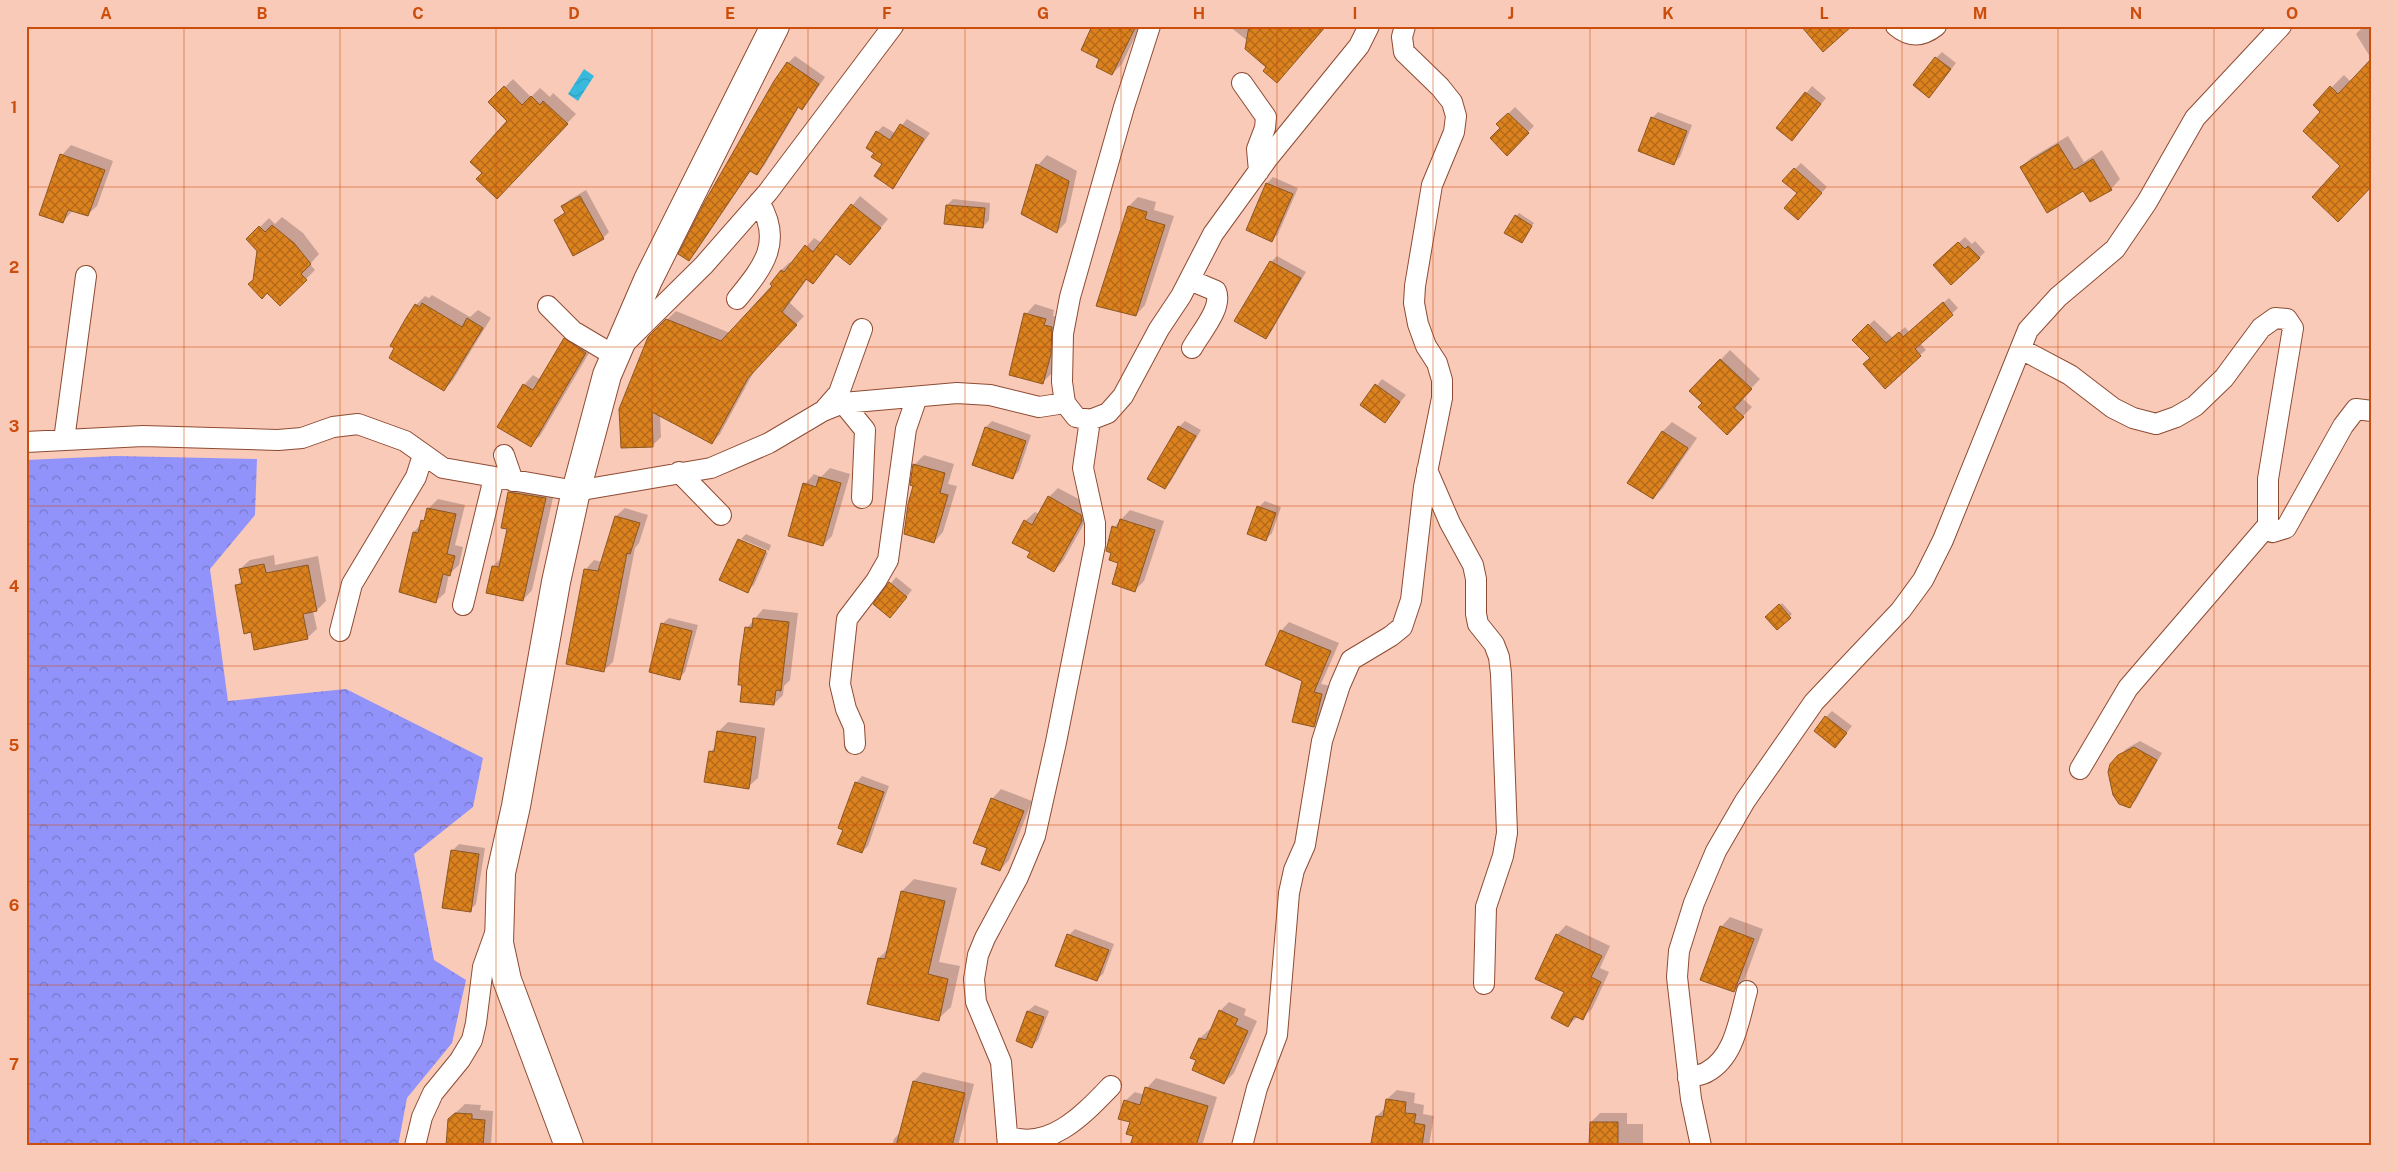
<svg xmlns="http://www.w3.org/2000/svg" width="2398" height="1172" viewBox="0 0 2398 1172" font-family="'Public Sans',sans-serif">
	<defs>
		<pattern id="forest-crowns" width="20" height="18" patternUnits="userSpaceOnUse" patternTransform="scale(1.25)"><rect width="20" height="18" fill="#9193fb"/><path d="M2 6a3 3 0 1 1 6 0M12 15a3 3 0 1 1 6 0" fill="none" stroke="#7777c9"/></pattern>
		<pattern id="water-waves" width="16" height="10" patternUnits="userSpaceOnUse" patternTransform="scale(1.25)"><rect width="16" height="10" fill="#37b9dd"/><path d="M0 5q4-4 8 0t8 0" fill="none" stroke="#319ebc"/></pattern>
		<pattern id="building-cross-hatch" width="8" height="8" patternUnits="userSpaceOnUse" patternTransform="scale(1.25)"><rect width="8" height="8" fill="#db811e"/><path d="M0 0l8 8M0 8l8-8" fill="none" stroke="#b26819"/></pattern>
	</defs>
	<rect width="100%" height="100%" fill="#facab9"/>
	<!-- forest -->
	<path fill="url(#forest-crowns)" d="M116,456L257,459L255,515L210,569L228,701L346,689L483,758L473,807L414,854L434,960L466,980L452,1043L407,1098L398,1146H26V460Z"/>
	<!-- water -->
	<path fill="url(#water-waves)" d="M584,69L594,76L578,101L568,94Z"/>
	<!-- shadow -->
	<path fill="#0003" d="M1094,26H1140L1122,64L1112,74L1101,58Z
		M1229,26H1326L1277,82L1268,67L1245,47L1249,42Z
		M2364,26H2372V60L2356,34Z
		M1942,52L1956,63L1935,90L1936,58Z
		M795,56L825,77L809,101L802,108L799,107L764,166L757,173L751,170L696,252L689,260L788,63Z
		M2344,75L2351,82L2342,166L2322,112L2314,105Z
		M513,79L531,97L540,88L550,97L553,93L576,114L506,188L483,173L508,121L490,102Z
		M1812,86L1826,98L1798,133L1778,128Z
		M1515,107L1534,126L1507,154L1501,128L1498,124Z
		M1658,112L1692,125L1680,157L1673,164L1652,118Z
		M907,119L930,133L893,187L884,163L877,132L883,126L895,133Z
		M2068,136L2084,162L2102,150L2120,179L2111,189H2083L2021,168L2031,158Z
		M71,145L113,161L97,206L87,215L73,210L63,222L62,155Z
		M1047,155L1077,171L1066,222L1057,232L1022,213L1038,165Z
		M1801,163L1827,187L1804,212L1799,193L1784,180Z
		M1273,177L1298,188L1278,234L1272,240L1247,230L1267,183Z
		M586,190L609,232L603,238L555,220L566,211L563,206L569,200Z
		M860,196L888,219L858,255L837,253L813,282L808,278L790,303L804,316L756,368L720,434L712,443L660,415L661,437L653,445L649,337L676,311L730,333L774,286L781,270L790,262L792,264L814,238L822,243Z
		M1138,197L1156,202L1154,210L1174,216L1145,305L1136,315L1097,305L1129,206Z
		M953,199L990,203L989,220L983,227L947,205Z
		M1519,213L1534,223L1522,242L1516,216Z
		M282,217L303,233L319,254L310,264L315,270L280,305L254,280L259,250L248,239L269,218L275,224Z
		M1965,237L1972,244L1975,241L1985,252L1979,258L1935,265Z
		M1277,256L1306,272L1271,332L1265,338L1271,262Z
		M432,295L470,317L478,310L491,318L453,380L444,390L416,305L425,296L429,298Z
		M1949,298L1958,308L1920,343L1926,350L1920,355L1872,357L1854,340L1874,320L1893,338L1905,327L1909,332Z
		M1035,304L1054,310L1053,316L1061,318L1060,344L1052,373L1043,382L1026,314Z
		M574,330L595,343L540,436L530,445L524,385L533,375L541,380L565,339Z
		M1730,350L1760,379L1742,398L1752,407L1727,433L1703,402L1691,391Z
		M1382,379L1406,395L1385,421L1362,405Z
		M992,421L1031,435L1019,471L1013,477L973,464L986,427Z
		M1185,421L1201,430L1171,481L1165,488L1179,427Z
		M1672,422L1697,438L1663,488L1653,498L1629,482L1663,431Z
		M924,455L954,464L948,484L957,486L943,532L934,542L915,485L914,465Z
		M830,468L850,474L832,536L823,545L805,484L814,474L821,477Z
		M519,483L555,489L532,590L523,600L493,566L502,557L509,528L502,527L509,492Z
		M1058,488L1090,505L1091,511L1063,561L1054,571L1032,552L1025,521L1035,512L1039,514L1049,497Z
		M438,499L465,505L455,545L463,547L459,565L449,574L445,593L435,602L414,532L427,517L429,508Z
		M1265,501L1281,507L1272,533L1266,539L1259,507Z
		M625,508L648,515L639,543L635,548L613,662L604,670L568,663L586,569L594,560L602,562L616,516Z
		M1130,510L1164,521L1144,581L1135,590L1113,552L1114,527Z
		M746,534L771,545L769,551L741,539Z
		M740,539V541L768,553L754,585L747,591L739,540Z
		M274,555L275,565L318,556L326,601L317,610L313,611L317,629L307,638L252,631L236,586L242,580L240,569L250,560Z
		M896,577L912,590L896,610L875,604Z
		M1782,603L1792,614L1777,628L1767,617Z
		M763,609L798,613L790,680L784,686L783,695L774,704L747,628Z
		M669,618L698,625L685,672L679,678L662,624Z
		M1289,622L1339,643L1321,684L1330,686L1322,717L1314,726L1304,680L1281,631Z
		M1832,711L1852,726L1841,740L1826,717Z
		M728,722L765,728L758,778L748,787L710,752L717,745L718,732Z
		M2140,741L2162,753L2136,800L2130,806L2120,803L2111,786L2109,772L2126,749Z
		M862,776L889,786L868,846L862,852L844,829L856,783Z
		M1001,789L1032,801L1009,860L1000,870L992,799Z
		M459,844L485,848L476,904L470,910L452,851Z
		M914,879L957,888L939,962L960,966L951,1007L938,1019L879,958L888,949L902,891Z
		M1730,917L1763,929L1744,981L1734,991L1721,927Z
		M1566,925L1610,946L1600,968L1609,972L1592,1009L1582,1018L1578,1016L1568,1026L1557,935Z
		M1075,929L1114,944L1103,974L1096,980L1069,935Z
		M1229,1002L1246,1009L1244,1015L1257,1021L1234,1073L1224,1083L1192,1057L1200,1038L1210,1029L1212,1030L1220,1011Z
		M1035,1005L1049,1011L1038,1040L1032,1046L1017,1041L1028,1011Z
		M923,1072L974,1084L958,1146H892L894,1139L901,1131L914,1081Z
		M1156,1078L1217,1097L1202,1146H1131L1134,1135L1125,1101L1135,1092L1145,1095L1147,1088Z
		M1397,1090L1415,1093L1414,1103L1424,1105L1423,1114L1434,1116L1429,1146H1381L1377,1116L1386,1107L1387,1099Z
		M465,1104L481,1105L480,1110L493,1111L491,1146H447L449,1119Z
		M1600,1113H1627V1124H1643V1146H1591V1122Z"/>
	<!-- building -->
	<path fill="url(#building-cross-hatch)" stroke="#8d5722" d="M1092,26H1136L1112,75L1096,67L1099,59L1081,50Z
		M1249,26H1326L1277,83L1263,71L1266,67L1245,49Z
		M1801,26H1852L1823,52Z
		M1935,57L1951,69L1929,98L1913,85Z
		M2372,58V186L2338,222L2312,197L2340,166L2303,131L2320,112L2313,105L2330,86L2338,94Z
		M787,62L819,84L802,110L798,107L757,175L750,171L689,261L678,254L704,203L774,81Z
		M504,86L522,105L531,96L540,105L543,101L568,124L497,199L476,179L482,173L470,162L507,121L488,102Z
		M1805,92L1821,104L1792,141L1776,128Z
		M1508,113L1529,133L1507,156L1490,138L1500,128L1496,124Z
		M1651,117L1687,131L1674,165L1638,151Z
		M900,124L924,139L893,189L874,176L882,164L871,157L874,153L866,148L876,131L890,140Z
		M2058,144L2074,170L2093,159L2112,190L2090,202L2083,191L2047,213L2020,167Z
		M60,154L105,170L88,216L68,210L63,223L39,215Z
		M1036,164L1069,181L1057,233L1021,214Z
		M1794,168L1822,193L1798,220L1784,208L1797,193L1782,181Z
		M1266,183L1293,194L1272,242L1246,230Z
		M580,196L604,239L573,256L554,220L565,213L561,206Z
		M851,204L881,228L850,265L836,254L813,284L806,279L782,312L797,325L748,378L712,444L652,412L653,447L621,448L619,409L648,337L666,319L721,341L772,286L770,284L781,270L784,272L805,245L813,252Z
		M946,205L985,208L983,228L944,224Z
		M1128,206L1147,212L1145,219L1165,225L1136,316L1096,306Z
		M1515,215L1532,226L1522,243L1504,233Z
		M272,225L294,243L311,264L301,274L307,280L280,306L267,293L262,299L248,284L253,280L257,251L246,239L259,226L265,232Z
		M1958,242L1965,249L1968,246L1980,258L1951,285L1933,265Z
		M1270,261L1301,278L1266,339L1234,321Z
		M1943,302L1953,315L1915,349L1921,356L1885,389L1863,364L1870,358L1852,340L1868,324L1886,343L1899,332L1903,337Z
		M422,303L462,327L467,318L483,328L444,391L389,358L394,348L390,346L406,318L415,304L420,307Z
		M1024,313L1046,319L1044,325L1052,327L1051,354L1043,384L1009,375Z
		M564,338L586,353L531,447L497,427L523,384L533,390Z
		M1720,359L1752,389L1734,408L1744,417L1727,435L1698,407L1702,403L1689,391Z
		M1375,384L1400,402L1385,423L1360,405Z
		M1178,426L1196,436L1165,489L1147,479Z
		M985,427L1026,441L1013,479L972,465Z
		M1662,431L1688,448L1653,499L1627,483Z
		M913,464L945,473L940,493L948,495L934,543L904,534L908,504L913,486L910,485Z
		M819,477L841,483L823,546L788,536L803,483L816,487Z
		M508,492L546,498L523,601L486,593L492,566L499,567L507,529L501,528Z
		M1048,496L1081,515L1082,521L1054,572L1027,557L1030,552L1012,543L1024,520L1032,525Z
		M1257,506L1276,513L1266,541L1247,534Z
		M427,508L456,514L447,554L455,556L450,576L443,574L436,603L399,592L413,532L418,533L421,520L424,521Z
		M615,516L640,523L630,554L627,553L604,672L566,664L584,569L598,571Z
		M1120,519L1155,530L1135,592L1112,584L1118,563L1109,560L1111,553L1106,551L1112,526L1117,528Z
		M738,539L766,551L748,593L719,580Z
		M264,564L266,573L308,565L317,611L303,614L308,639L254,650L251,632L244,634L235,585L242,584L239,569Z
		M889,582L907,597L890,618L873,604Z
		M1779,604L1791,618L1777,630L1765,617Z
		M753,618L789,622L781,691L776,690L774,705L740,702L742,685H738L740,660L745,627L752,628Z
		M661,623L692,631L680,680L649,672Z
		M1280,630L1331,651L1314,692L1322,694L1314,727L1292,722L1302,681L1265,665Z
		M1825,716L1847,733L1835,748L1814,731Z
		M717,731L756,737L749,789L704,782L709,751L714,752Z
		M2134,747L2157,760L2130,808L2119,804L2113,795L2108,772L2110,764L2118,755Z
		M855,782L884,792L862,853L837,844L843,830L838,828Z
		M991,798L1024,811L1000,871L981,864L987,848L973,843Z
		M451,850L479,854L471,912L442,908Z
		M901,891L945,901L928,974L948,979L939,1021L867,1004L878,958L885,959Z
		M1720,926L1754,939L1734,992L1700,980Z
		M1067,934L1109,950L1097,981L1055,966Z
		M1556,934L1602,956L1591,977L1601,982L1583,1020L1574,1016L1568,1027L1551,1018L1564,992L1535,979Z
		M1219,1010L1238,1019L1235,1025L1248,1031L1224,1084L1192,1070L1196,1060L1190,1058L1199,1038L1206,1040Z
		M1027,1011L1044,1017L1032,1048L1016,1041Z
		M913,1081L965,1093L952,1146H896Z
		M1145,1087L1208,1106L1196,1146H1130L1133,1136L1126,1134L1130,1122L1118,1119L1124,1100L1140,1105Z
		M1386,1099L1406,1102L1405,1113L1416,1114L1414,1123L1425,1125L1422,1146H1380L1371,1143L1376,1116L1383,1117Z
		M455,1113L472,1114V1119L485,1120L483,1146H446L448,1119Z
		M1590,1122H1618V1146H1589Z"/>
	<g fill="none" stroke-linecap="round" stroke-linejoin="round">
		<defs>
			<path id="street" d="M1150,26L1124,107L1070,297L1063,334L1062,382L1065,403L1076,417L1090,420L1108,413L1123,396L1159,329L1181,296L1213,234L1268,158L1359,46L1369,26
				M1896,26C1910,38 1922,37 1936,26
				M1242,83L1266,117L1265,128L1257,149L1259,171
				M1190,280L1216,291C1223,308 1200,333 1192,348
				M737,299C762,268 784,243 759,202
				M548,306L573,331L615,356
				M625,343L704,265L768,192L893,26
				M2021,349L2070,375L2113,408L2133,418L2156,424L2176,417L2195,406L2224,378L2261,328L2275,318L2287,319L2293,328L2268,479V525L2273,532L2286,528L2343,426L2356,409L2372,411
				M843,403L865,430L862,498
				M825,409L839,393L862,329
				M64,440L86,276
				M26,442L143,436L278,440L302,438L333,427L358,424L405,441L443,468L576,491L711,468L769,443L823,411L843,403L957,393L990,395L1039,407L1065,403
				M504,455L513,481
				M1427,470L1450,523L1473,565L1476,579V614L1478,624L1494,644L1499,657L1501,674L1507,833L1503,856L1486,907L1484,984
				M679,472L721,515
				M463,605L494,478
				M340,631L352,584L416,477L423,455
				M855,744L854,727L846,709L840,684L847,619L876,581L888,560L906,429L917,397
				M2080,769L2128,688L2268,525
				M1688,1078C1694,1076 1702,1075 1707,1072C1735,1057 1739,1019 1747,991
				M1007,1136C1049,1152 1084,1114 1111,1086
				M415,1146L422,1117L433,1093L460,1060L472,1040L476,1023L483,967L497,928
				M1008,1146L1001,1062L976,1002L974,979L978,955L985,938L1018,877L1035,836L1056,742L1095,545V523L1083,468L1090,420
				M1242,1146L1257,1088L1277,1035L1289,893L1294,870L1305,845L1322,741L1340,685L1351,660L1391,636L1402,627L1411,600L1424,487L1442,398V380L1437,363L1426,346L1418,324L1414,303L1415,286L1432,185L1454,132L1456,116L1452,102L1440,87L1404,52L1402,37L1405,26
				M1701,1146L1691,1099L1677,977L1679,951L1694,903L1716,851L1745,801L1814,702L1901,610L1923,580L1943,540L2028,330L2058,297L2115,249L2147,202L2195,118L2281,26"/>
			<path id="primary" d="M569,1146L507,980L499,943L501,873L516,806L556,582L576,491L607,375L648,280L775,26"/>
		</defs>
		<!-- street casing -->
		<use href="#street" stroke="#8e4b32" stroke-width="22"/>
		<!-- primary casing -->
		<use href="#primary" stroke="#8e4b32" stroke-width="30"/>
		<!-- street -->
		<use href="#street" stroke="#fff" stroke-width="20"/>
		<!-- primary -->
		<use href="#primary" stroke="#fff" stroke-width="28"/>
	</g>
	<!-- grid -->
	<path fill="none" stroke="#cc4e0c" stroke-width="1" stroke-opacity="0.55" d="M184,26V1146M340,26V1146M496,26V1146M652,26V1146M808,26V1146M965,26V1146M1121,26V1146M1277,26V1146M1433,26V1146M1590,26V1146M1746,26V1146M1902,26V1146M2058,26V1146M2214,26V1146M26,187H2372M26,347H2372M26,506H2372M26,666H2372M26,825H2372M26,985H2372"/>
	<!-- border -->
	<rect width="2398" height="1172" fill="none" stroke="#facab9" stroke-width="55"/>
	<rect x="28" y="28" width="2342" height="1116" fill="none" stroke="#cc4e0c" stroke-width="2"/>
	<g font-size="16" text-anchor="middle" font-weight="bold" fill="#cc4e0c">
		<text x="106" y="19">A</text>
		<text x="262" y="19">B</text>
		<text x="418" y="19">C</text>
		<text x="574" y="19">D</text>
		<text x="730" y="19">E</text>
		<text x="887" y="19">F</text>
		<text x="1043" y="19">G</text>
		<text x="1199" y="19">H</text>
		<text x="1355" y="19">I</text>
		<text x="1511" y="19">J</text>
		<text x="1668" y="19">K</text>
		<text x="1824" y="19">L</text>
		<text x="1980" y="19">M</text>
		<text x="2136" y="19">N</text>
		<text x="2292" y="19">O</text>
		<text x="14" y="113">1</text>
		<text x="14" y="273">2</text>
		<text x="14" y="432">3</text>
		<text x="14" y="592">4</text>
		<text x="14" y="751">5</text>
		<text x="14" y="911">6</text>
		<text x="14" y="1070">7</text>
	</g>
</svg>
